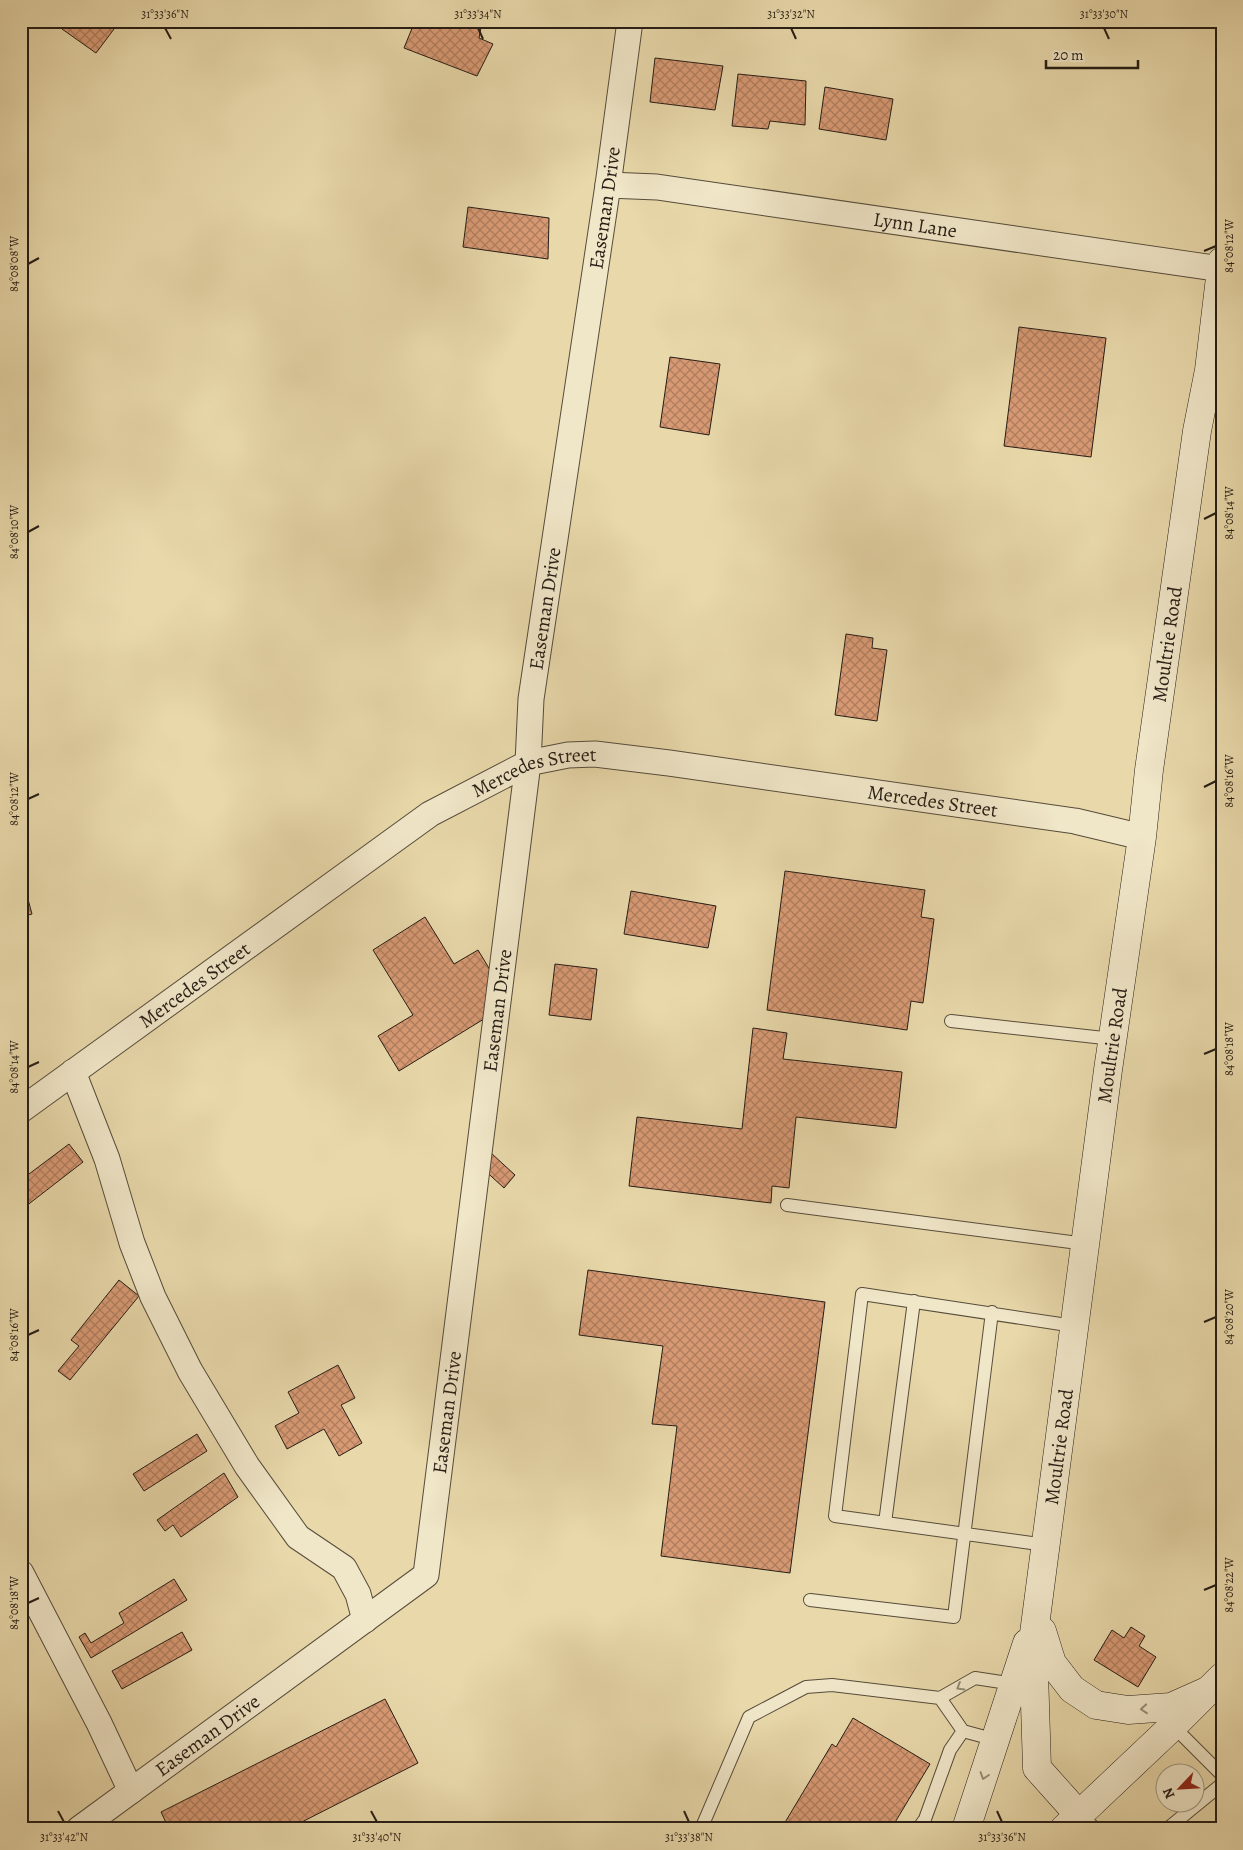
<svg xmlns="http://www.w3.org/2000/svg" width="1243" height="1850" viewBox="0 0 1243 1850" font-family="Alegreya,serif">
	<defs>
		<pattern id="building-cross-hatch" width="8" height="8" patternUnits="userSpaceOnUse" patternTransform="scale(1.25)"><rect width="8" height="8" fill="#d89a74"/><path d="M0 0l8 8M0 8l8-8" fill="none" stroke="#af7d5e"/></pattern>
	</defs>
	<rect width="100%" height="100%" fill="#e8d8aa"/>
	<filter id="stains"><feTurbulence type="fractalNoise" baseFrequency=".004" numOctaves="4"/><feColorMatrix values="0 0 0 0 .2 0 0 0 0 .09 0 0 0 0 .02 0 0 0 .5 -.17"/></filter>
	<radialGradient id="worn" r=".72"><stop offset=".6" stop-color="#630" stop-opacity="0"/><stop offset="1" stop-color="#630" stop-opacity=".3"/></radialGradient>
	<!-- building -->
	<path fill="url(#building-cross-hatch)" stroke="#261d15" d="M67,21H120L96,53L62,29Z
		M415,21L482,22L479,38L493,44L477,76L404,48Z
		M655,58L723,66L715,110L650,102Z
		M738,74L806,81L805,125L770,121L768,129L732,126Z
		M825,87L893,99L886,140L819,129Z
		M468,207L549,218L548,259L463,247Z
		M1019,327L1106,338L1091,457L1004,446Z
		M670,357L720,364L709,435L660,427Z
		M846,634L873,638L872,648L887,650L877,721L835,715Z
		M785,871L925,890L921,917L934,919L923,1003L911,1001L907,1030L767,1010Z
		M631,891L716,906L708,948L624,934Z
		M26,892L32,914L21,917V893Z
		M425,917L454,964L478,950L510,1003L399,1071L378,1036L413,1015L373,950Z
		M555,964L597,969L591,1020L549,1015Z
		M753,1028L787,1033L783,1059L902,1072L896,1128L796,1117L789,1188L772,1186L771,1203L629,1186L637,1117L742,1129Z
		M69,1144L83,1162L21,1210V1180Z
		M491,1153L515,1175L504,1188L480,1166Z
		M588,1270L825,1302L790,1573L661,1556L677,1426L652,1424L663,1346L579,1335Z
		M119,1280L139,1296L70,1380L58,1371L79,1346L71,1340Z
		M338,1365L355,1398L341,1405L362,1443L339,1456L324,1429L287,1449L275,1426L299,1413L288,1392Z
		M197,1434L207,1451L144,1491L133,1474Z
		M224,1473L238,1497L181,1537L173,1525L165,1531L157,1520Z
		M174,1579L187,1600L91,1658L79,1637L85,1633L91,1643L124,1623L119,1613Z
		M1131,1627L1145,1636L1139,1646L1156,1657L1138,1687L1094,1660L1112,1630L1124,1638Z
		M182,1632L192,1650L122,1689L112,1671Z
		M385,1699L418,1763L288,1829H169L161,1812Z
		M853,1718L930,1764L891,1829H781L832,1744L836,1747Z"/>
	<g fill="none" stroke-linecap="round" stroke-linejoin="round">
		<defs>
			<path id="lane" d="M951,1021L1113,1039
				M787,1205L1086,1244
				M885,1523L914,1301
				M1046,1545L835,1516L862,1294L1074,1326
				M810,1600L954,1617L992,1312
				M940,1698L963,1731L996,1740
				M1173,1726L1222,1775
				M1079,1815L1096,1829
				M701,1829L749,1717L806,1687L832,1685L940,1698L975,1678L1014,1684
				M918,1829L925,1819L950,1750L963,1731
				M1167,1829L1222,1784"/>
			<g id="street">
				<path id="s1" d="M608,185L657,187L1221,269"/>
				<path d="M73,1072L107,1159L132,1243L153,1297L190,1371L247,1466L298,1537L344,1568L358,1594L365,1620"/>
				<path id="s2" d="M21,1110L430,814L528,763L568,755L595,754L669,763L1075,821L1142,837"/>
				<path d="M21,1573L99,1723L131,1791"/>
				<path id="s3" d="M79,1829L426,1575L528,763L531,699L608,185L630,21"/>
			</g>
			<g id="secondary">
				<path d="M1042,1631L1052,1663L1072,1689L1096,1705L1128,1710L1171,1707L1207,1691"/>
				<path id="s4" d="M1079,1815L1037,1768L1033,1641L1108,1070L1142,837L1149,770L1197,431L1209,370L1222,261"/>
				<path d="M966,1829L1027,1643"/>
				<path d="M1064,1829L1173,1726L1222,1677"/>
			</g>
		</defs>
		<!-- lane casing -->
		<use href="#lane" stroke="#564c3a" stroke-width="14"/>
		<!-- street casing -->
		<use href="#street" stroke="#564c3a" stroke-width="27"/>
		<!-- secondary casing -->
		<use href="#secondary" stroke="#261d15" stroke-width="29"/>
		<!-- lane -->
		<use href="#lane" stroke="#f0e6c8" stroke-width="12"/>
		<!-- street -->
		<use href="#street" stroke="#f0e6c8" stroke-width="25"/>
		<!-- secondary -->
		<use href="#secondary" stroke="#f0e6c8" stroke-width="28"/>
	</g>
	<!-- one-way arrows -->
	<defs><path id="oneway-chevron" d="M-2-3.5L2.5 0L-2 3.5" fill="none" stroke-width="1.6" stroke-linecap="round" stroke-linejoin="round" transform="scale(1.25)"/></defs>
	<g stroke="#958c77">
		<use href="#oneway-chevron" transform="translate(960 1687) rotate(149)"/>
		<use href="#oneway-chevron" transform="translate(1144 1709) rotate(175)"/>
		<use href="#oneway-chevron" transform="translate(984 1776) rotate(108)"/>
	</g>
	<!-- ticks -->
	<path fill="none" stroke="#261d15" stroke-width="2" d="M165,28L171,39M478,28L483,39M791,28L796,39M1104,28L1109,39M1204,251L1216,246M28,264L39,258M1204,519L1216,513M28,532L39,526M1204,787L1216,781M28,799L39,794M1204,1054L1216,1049M28,1067L39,1062M1204,1322L1216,1317M28,1335L39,1330M1204,1590L1216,1585M28,1603L39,1598M58,1811L64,1822M371,1811L377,1822M684,1811L689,1822M997,1811L1002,1822"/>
	<g text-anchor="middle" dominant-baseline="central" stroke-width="5" stroke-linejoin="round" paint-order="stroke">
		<!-- street labels -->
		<g font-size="20" fill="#261d15" stroke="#f0e6c8">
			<text stroke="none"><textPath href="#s3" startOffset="1809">Easeman Drive</textPath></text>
			<text stroke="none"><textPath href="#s1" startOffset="310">Lynn Lane</textPath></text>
			<text stroke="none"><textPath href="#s3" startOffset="1404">Easeman Drive</textPath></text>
			<text stroke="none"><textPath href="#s4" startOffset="1196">Moultrie Road</textPath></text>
			<text stroke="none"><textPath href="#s2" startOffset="619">Mercedes Street</textPath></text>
			<text stroke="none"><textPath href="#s2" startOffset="1024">Mercedes Street</textPath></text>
			<text stroke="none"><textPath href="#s2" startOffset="214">Mercedes Street</textPath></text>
			<text stroke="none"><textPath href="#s3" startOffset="999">Easeman Drive</textPath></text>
			<text stroke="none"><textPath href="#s4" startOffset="791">Moultrie Road</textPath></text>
			<text stroke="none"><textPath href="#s3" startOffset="594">Easeman Drive</textPath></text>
			<text stroke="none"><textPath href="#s4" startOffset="386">Moultrie Road</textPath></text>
			<text stroke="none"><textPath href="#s3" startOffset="159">Easeman Drive</textPath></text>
		</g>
	</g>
	<!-- margin -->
	<rect width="1243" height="1850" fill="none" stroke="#e8d8aa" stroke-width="55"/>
	<!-- north arrow -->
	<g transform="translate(1180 1788) rotate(245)"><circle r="24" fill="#f0e6c8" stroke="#9f9680"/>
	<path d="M0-4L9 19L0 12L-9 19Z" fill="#8f2418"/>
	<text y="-8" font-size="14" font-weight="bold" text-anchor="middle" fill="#261d15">N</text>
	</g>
	<!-- scale -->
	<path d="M1046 60v8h92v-8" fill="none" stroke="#261d15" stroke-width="2.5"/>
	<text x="1053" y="60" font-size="15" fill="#261d15" stroke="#f0e6c8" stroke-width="4" paint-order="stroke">20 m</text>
	<rect x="28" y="28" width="1188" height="1794" fill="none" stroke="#261d15" stroke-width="2"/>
	<g font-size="12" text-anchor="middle" fill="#261d15">
		<text x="165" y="18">31°33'36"N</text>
		<text x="478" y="18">31°33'34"N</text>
		<text x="791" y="18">31°33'32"N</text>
		<text x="1104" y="18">31°33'30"N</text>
		<text transform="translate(1229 246) rotate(-90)" y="4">84°08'12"W</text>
		<text transform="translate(14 264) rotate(-90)" y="4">84°08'08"W</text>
		<text transform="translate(1229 513) rotate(-90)" y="4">84°08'14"W</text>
		<text transform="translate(14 532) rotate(-90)" y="4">84°08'10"W</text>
		<text transform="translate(1229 781) rotate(-90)" y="4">84°08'16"W</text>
		<text transform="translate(14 799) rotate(-90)" y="4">84°08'12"W</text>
		<text transform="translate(1229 1049) rotate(-90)" y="4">84°08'18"W</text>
		<text transform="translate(14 1067) rotate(-90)" y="4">84°08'14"W</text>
		<text transform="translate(1229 1317) rotate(-90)" y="4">84°08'20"W</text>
		<text transform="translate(14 1335) rotate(-90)" y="4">84°08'16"W</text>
		<text transform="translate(1229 1585) rotate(-90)" y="4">84°08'22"W</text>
		<text transform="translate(14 1603) rotate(-90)" y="4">84°08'18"W</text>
		<text x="64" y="1841">31°33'42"N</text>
		<text x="377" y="1841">31°33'40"N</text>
		<text x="689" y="1841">31°33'38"N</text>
		<text x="1002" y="1841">31°33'36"N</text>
	</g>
	<rect width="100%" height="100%" filter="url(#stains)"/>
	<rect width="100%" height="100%" fill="url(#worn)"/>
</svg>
